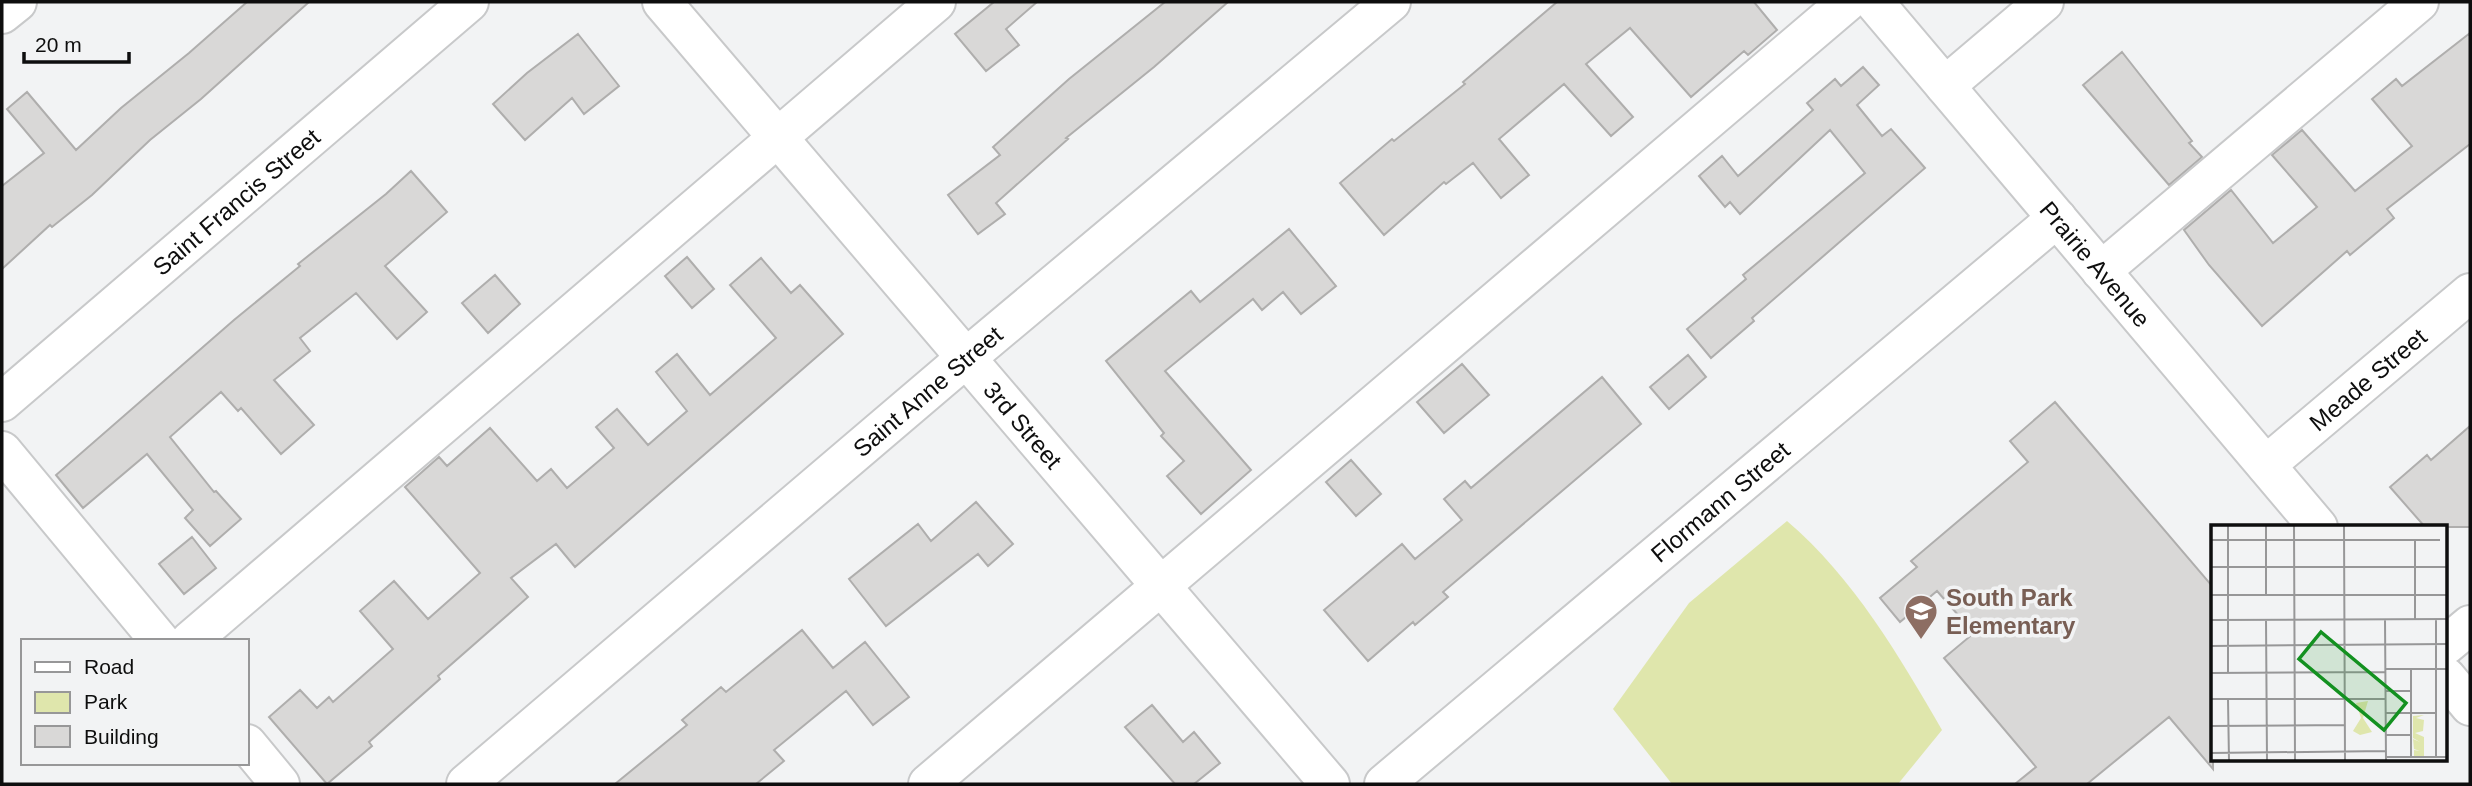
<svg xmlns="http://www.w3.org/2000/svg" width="2472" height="786" viewBox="0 0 2472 786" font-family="Arial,sans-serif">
	<rect width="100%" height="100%" fill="#f2f3f4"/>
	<!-- green -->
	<path fill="#dfe6ac" d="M1787,521C1853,577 1899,656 1942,730L1898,784H1672L1613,709L1689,603Z"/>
	<!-- building -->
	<path fill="#d9d8d7" stroke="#afaead" stroke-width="2" d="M247,2H309L201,99L150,140L92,195L52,227L50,225L2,269V186L44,153L7,109L27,92L76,150L121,108L189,53Z
		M994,2H1037L1006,29L1019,45L986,71L955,34Z
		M1165,2H1228L1154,67L1066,138L1068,139L996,203L1005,214L978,234L948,195L1000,155L993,147L1069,79Z
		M1557,2H1754L1777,30L1748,55L1744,51L1691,97L1630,28L1586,64L1633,117L1611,136L1564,84L1499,139L1529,175L1501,198L1473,163L1446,184L1444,182L1384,235L1340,183L1392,139L1394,141L1465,84L1463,82Z
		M2470,33V144L2387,209L2394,218L2350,255L2347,251L2262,326L2209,265L2184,230L2231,190L2273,243L2317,207L2272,155L2302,130L2355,191L2412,146L2372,99L2396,79L2402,86Z
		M578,34L619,86L584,114L572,98L525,140L493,104L527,73Z
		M2122,52L2192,141L2189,143L2202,157L2169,185L2083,85Z
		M1863,67L1879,85L1857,105L1882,136L1891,129L1925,168L1752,318L1754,321L1711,358L1687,329L1746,279L1743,275L1865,173L1830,130L1740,214L1730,202L1725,207L1699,176L1722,156L1738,176L1813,110L1807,103L1835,79L1841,86Z
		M411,171L447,212L385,266L427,312L397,339L356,293L300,338L310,351L274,380L314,425L281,454L241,408L238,411L221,392L170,437L214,492L216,491L241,519L210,546L185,518L193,510L147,454L83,508L56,475L234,320L300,266L298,264L386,194Z
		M1289,229L1336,286L1301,314L1283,292L1262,310L1253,299L1165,371L1251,470L1201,514L1167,476L1184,461L1161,436L1164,433L1106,361L1191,291L1200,302Z
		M687,257L714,289L692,308L665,276Z
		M761,258L791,293L800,285L843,334L575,567L556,544L511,578L528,597L438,676L440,679L369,742L372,746L327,784L269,717L300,690L317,708L329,697L333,702L393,649L360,611L394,581L428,619L480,573L405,487L439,457L447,466L490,428L537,481L551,469L567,488L614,448L596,427L617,409L648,445L687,411L656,372L677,354L710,395L776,338L730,285Z
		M495,275L520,304L488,333L462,303Z
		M1688,355L1706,377L1669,409L1650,387Z
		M1462,364L1489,395L1444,433L1417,402Z
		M1602,377L1641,424L1443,592L1448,597L1415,625L1413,622L1368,661L1324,610L1402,544L1415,559L1462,520L1444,499L1465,481L1471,488Z
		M2055,402L2213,587V769L2169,717L2087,784H2015L2036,767L1944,658L1974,633L1937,591L1900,622L1880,598L1917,567L1911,561L2028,462L2010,441Z
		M2470,426V527H2425L2390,487L2427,455L2431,460Z
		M1351,460L1381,494L1356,516L1326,482Z
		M976,502L1013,544L988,566L978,554L886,626L849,579L918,524L931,541Z
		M192,537L216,568L184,594L159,564Z
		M802,630L833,668L865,642L909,697L873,725L846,691L774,750L784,761L756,784H615L687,725L682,720L721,687L726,692Z
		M1152,705L1183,742L1194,732L1220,763L1194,784H1175L1125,727Z"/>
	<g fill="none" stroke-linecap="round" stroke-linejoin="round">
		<defs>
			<g id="minor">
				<path id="s1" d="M662,2L1330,784"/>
				<path id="s2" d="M1874,2L2318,527"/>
				<path d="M2,14L17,2"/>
				<path d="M1945,86L2044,2"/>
				<path d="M2101,271L2419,2"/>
				<path id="s3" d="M2,402L469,2"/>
				<path d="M2,451L160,641"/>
				<path id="s4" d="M2266,465L2470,293"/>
				<path d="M190,641L936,2"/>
				<path d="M2446,645L2470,625"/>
				<path d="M2446,677L2470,706"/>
				<path d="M247,744L280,784"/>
				<path id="s5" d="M466,784L966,358L1391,2"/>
				<path d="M928,784L1847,2"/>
				<path id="s6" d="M1384,784L2057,218"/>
			</g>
		</defs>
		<!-- minor casing -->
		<use href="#minor" stroke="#c8c9ca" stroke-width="42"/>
		<!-- minor -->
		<use href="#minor" stroke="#fff" stroke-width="38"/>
	</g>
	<!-- icons -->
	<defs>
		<symbol id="school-pin" viewBox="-11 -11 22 30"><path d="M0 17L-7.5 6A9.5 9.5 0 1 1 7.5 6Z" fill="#8d6e63" stroke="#f2f3f4"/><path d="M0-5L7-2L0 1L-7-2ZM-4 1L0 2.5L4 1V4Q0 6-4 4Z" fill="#fff"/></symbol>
	</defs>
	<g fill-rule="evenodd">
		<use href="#school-pin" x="1902" y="592" width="38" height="52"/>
	</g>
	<g text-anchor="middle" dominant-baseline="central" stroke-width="7" stroke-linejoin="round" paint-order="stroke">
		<!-- street labels -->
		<g font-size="24" fill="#0e0e0e" stroke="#f2f3f4">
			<text stroke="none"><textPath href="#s3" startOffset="308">Saint Francis Street</textPath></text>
			<text stroke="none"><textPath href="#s2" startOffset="343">Prairie Avenue</textPath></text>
			<text stroke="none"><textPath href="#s4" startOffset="133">Meade Street</textPath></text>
			<text stroke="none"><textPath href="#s5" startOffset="606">Saint Anne Street</textPath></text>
			<text stroke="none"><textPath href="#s1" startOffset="556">3rd Street</textPath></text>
			<text stroke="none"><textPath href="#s6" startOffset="439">Flormann Street</textPath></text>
		</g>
		<!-- education labels -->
		<g font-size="24" font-weight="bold" fill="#785e54" stroke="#f2f3f4" text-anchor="start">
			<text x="1946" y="597">South Park<tspan x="1946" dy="28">Elementary</tspan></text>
		</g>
	</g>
	<!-- overview -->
	<g transform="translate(2211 525)">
		<rect width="236" height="236" fill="#f2f3f4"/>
		<path d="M157,176L152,193L161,207L149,210L142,206L150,193L145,178ZM213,190L205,193L213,195L212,206L204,208L213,212V231H203V225L209,226L203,224L202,214L209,217L202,213V191Z" fill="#dfe6ac"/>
		<path fill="none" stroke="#979798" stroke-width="2" d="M17,0V148M83,0L84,236M133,0L134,236M0,15H229M0,42H237M0,70H237M55,70V0M55,94L56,236M174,94L175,236M204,94V15M225,94V232M0,95L237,94M0,121L237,119M175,144H237M200,144V232M0,148L175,147M175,166H200M0,174H175M17,174L18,236M175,188H225M0,201L134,200M175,210H200M0,228L175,226M175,232H237"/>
		<path fill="#139120" fill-opacity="0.15" stroke="#139120" stroke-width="3.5" d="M110,107L195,178L173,205L88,134Z"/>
		<rect width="236" height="236" fill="none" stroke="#0e0e0e" stroke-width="3.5"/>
	</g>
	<!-- border -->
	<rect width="2472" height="786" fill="none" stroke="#0e0e0e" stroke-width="7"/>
	<!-- legend -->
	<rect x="21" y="639" width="228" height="126" fill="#f2f3f4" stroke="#979798" stroke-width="2"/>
	<rect x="35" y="662" width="35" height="10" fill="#ffffff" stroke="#979798" stroke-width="2"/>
	<text x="84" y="674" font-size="21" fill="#0e0e0e">Road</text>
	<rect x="35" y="692" width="35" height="21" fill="#dfe6ac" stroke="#979798" stroke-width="2"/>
	<text x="84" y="709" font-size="21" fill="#0e0e0e">Park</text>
	<rect x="35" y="726" width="35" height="21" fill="#d9d8d7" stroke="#979798" stroke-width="2"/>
	<text x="84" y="744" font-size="21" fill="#0e0e0e">Building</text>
	<!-- scale -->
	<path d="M24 52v10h105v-10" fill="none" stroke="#0e0e0e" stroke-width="3.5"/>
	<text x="35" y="52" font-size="21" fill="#0e0e0e" stroke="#f2f3f4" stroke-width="5" paint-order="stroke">20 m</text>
</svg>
